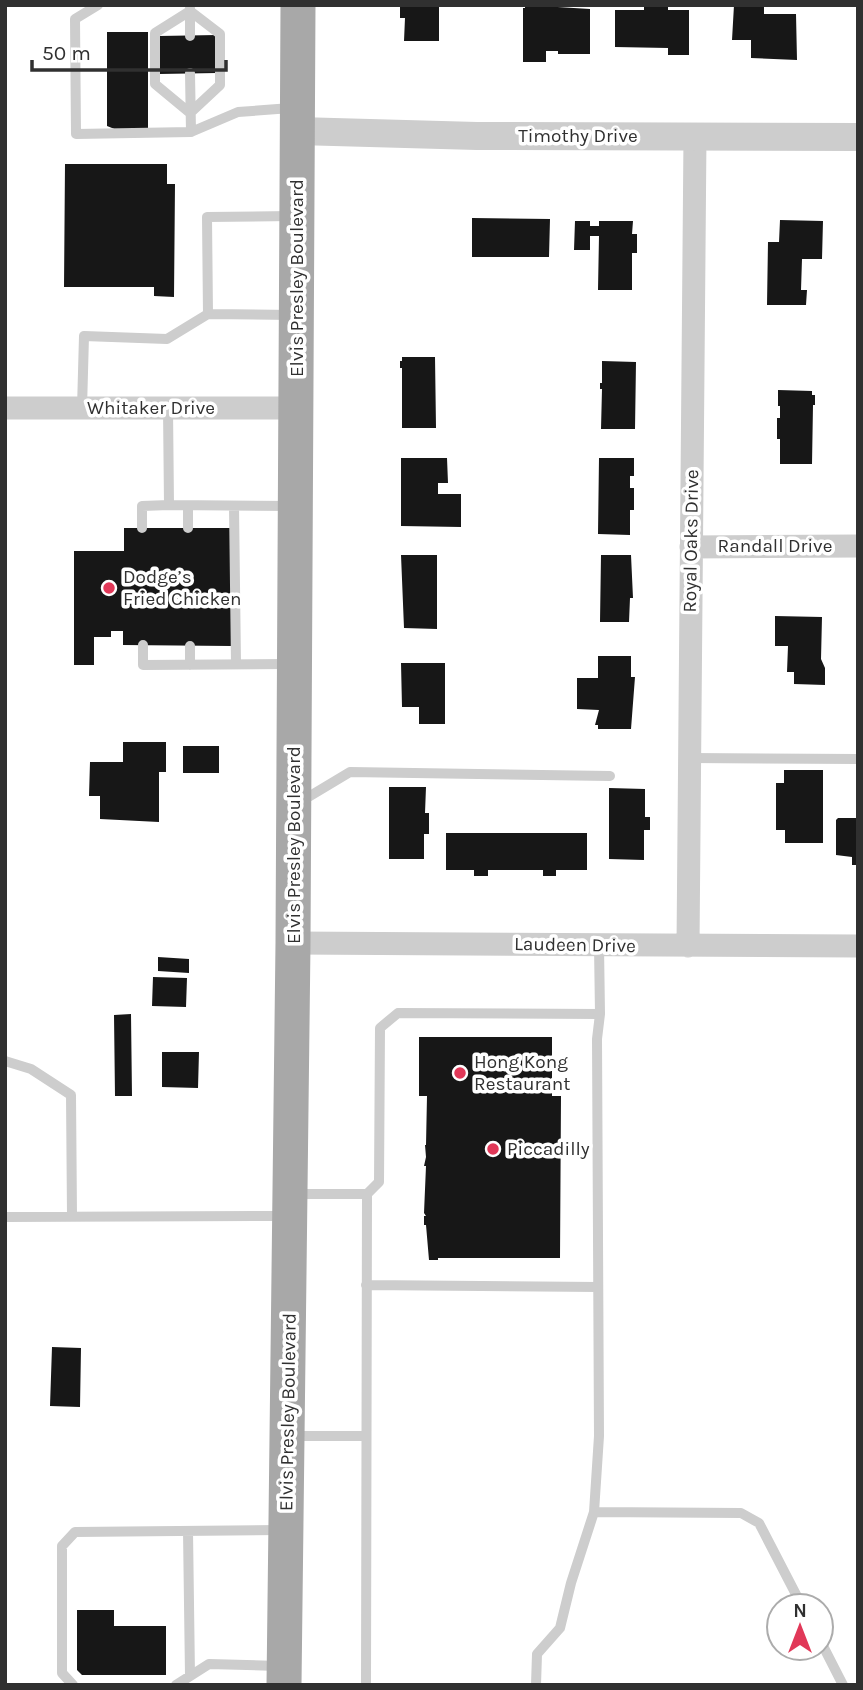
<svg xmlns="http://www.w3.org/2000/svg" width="863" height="1690" viewBox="0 0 863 1690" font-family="Karla,sans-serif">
	<rect width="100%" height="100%" fill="#fff"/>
	<!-- building -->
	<path fill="#171717" d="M400,5H439V41H404L405,18H400Z
		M525,5L590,9V54H558V51H546V62H523V8H525Z
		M644,5H668V10H689V55H668V48L615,47V10H644Z
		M734,5H764V14H796L797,60L751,58V40H732Z
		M107,32H148V131L117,130L107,126Z
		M217,35V73L159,74V36Z
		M65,164H167V184H175L174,297L154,296V287H64Z
		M472,218L550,219L549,257H472Z
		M780,220L823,221L822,259H802L801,290H807L806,305H767L768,242H779Z
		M575,221H590V226H599V221H633L632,234H637V253H632V290H598L599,236H590V250H574Z
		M402,357H435L436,428H402V368H400V361H402Z
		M602,361L636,362L635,429H601L602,389H600V383H602Z
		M778,390L812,391V395H815V405H813L812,464H780V439H777V418H780V406H778Z
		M401,458H447L448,483H438V494H461V527L401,526Z
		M599,458H634V476H630V488H634V510H630V535L598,534Z
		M124,528H232L231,646L123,645V631H111V637H94V665H74V551H124Z
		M401,555H437V629L404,628Z
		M601,555H631L633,598H630L629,622H600Z
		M775,616L822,617L821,659L825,668V685L794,684V672H787L788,646H775Z
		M598,656H631V677H635L631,729H598V725H595L599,710L577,709V678H598Z
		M401,663H445V724H419V707H402Z
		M123,742H166V772H159V822L100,819V796H89L90,762H123Z
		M183,746H219V773H183Z
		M784,770H823V843H785V830H776V783H784Z
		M389,787H426L425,813H429V834H424V859H389Z
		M609,788L645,789V817H650V830H644V860L609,859Z
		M838,818H858V865H852V857L836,855V820Z
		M446,833H587V870H556V876H543V870H488V876H474V870H446Z
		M158,957L189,959V973L158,971Z
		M153,977L187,978L186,1007L152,1006Z
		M131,1014L132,1096H115L114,1015Z
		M419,1037H552V1096H561L560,1258H438V1260H429L426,1225H424V1216H426L424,1213L426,1166H424L426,1157L425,1145H426L427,1096H419Z
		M162,1052H199L198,1088L162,1087Z
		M52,1347L81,1348L80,1407L50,1406Z
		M77,1610H114V1626H166V1675H82L77,1670Z"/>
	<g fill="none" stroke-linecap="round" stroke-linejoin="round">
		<!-- service -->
		<path stroke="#cdcdcd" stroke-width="10" d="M98,5L75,19L76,134L191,132L238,112L291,108
			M190,11L220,34V85L190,113L155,84V33Z
			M190,36V8
			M190,73L191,132
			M208,314L207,217L292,216
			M82,408L84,336L167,339L208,314L293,315
			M169,505L292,506
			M188,506V528
			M234,506L236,664
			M142,528V506L169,505L168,408
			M143,645V665L288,664
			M190,646V665
			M689,758L858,759
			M300,802L350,772L610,776
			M5,1061L31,1069L71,1095L72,1216
			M293,1194H367L379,1182L380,1028L398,1013L600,1014L599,946
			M5,1217L284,1216
			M366,1285L598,1287
			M291,1436H366
			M594,1512L741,1513L759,1523L802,1606
			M188,1531L190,1676
			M821,1642L843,1685
			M73,1685L62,1673V1546L75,1532L280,1530
			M176,1685L209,1664L279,1666
			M366,1685L367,1194
			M536,1685L537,1654L560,1628L571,1583L594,1512L599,1436L597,1039L600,1014"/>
		<!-- minor -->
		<path stroke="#cdcdcd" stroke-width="23" d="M5,408H297
			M691,547L858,546
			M293,943L858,946
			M688,946L695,136"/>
		<!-- tertiary -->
		<path stroke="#cdcdcd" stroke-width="28" d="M298,131L477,136L858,137"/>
		<!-- primary -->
		<path stroke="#a8a8a8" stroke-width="35" d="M284,1685L293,943L298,5"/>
	</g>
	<!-- markers -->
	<g fill="#e13858" stroke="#fff" stroke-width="2.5">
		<circle cx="109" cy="588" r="7"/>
		<circle cx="460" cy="1073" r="7"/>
		<circle cx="493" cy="1149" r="7"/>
	</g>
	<g text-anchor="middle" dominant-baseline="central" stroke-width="7" stroke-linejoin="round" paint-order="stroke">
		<!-- street labels -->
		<g font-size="19" fill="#303030" stroke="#fff">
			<text x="578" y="136">Timothy Drive</text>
			<text transform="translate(297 278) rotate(-90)">Elvis Presley Boulevard</text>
			<text x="151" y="408">Whitaker Drive</text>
			<text transform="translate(691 541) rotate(-89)">Royal Oaks Drive</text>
			<text x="775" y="546">Randall Drive</text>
			<text transform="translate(294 845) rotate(-90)">Elvis Presley Boulevard</text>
			<text transform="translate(575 945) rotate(1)">Laudeen Drive</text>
			<text transform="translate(288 1412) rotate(-89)">Elvis Presley Boulevard</text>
		</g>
		<!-- poi labels -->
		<g font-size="19" fill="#303030" stroke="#fff" text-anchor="start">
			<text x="123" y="577">Dodge’s<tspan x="123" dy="22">Fried Chicken</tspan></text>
			<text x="474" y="1062">Hong Kong<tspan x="474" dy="22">Restaurant</tspan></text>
			<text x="507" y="1149">Piccadilly</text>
		</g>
	</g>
	<!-- border -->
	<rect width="863" height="1690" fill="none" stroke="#303030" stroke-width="14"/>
	<!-- north arrow -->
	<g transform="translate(800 1627)"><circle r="33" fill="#ffffff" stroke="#acacac" stroke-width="2"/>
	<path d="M0-5L12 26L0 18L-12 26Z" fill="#e13858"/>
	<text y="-10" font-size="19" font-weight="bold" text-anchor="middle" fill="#303030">N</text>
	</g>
	<!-- scale -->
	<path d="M32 60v10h194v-10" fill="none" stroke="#303030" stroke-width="3.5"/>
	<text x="42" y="60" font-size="21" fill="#303030" stroke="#ffffff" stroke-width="5" paint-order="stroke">50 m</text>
</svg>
